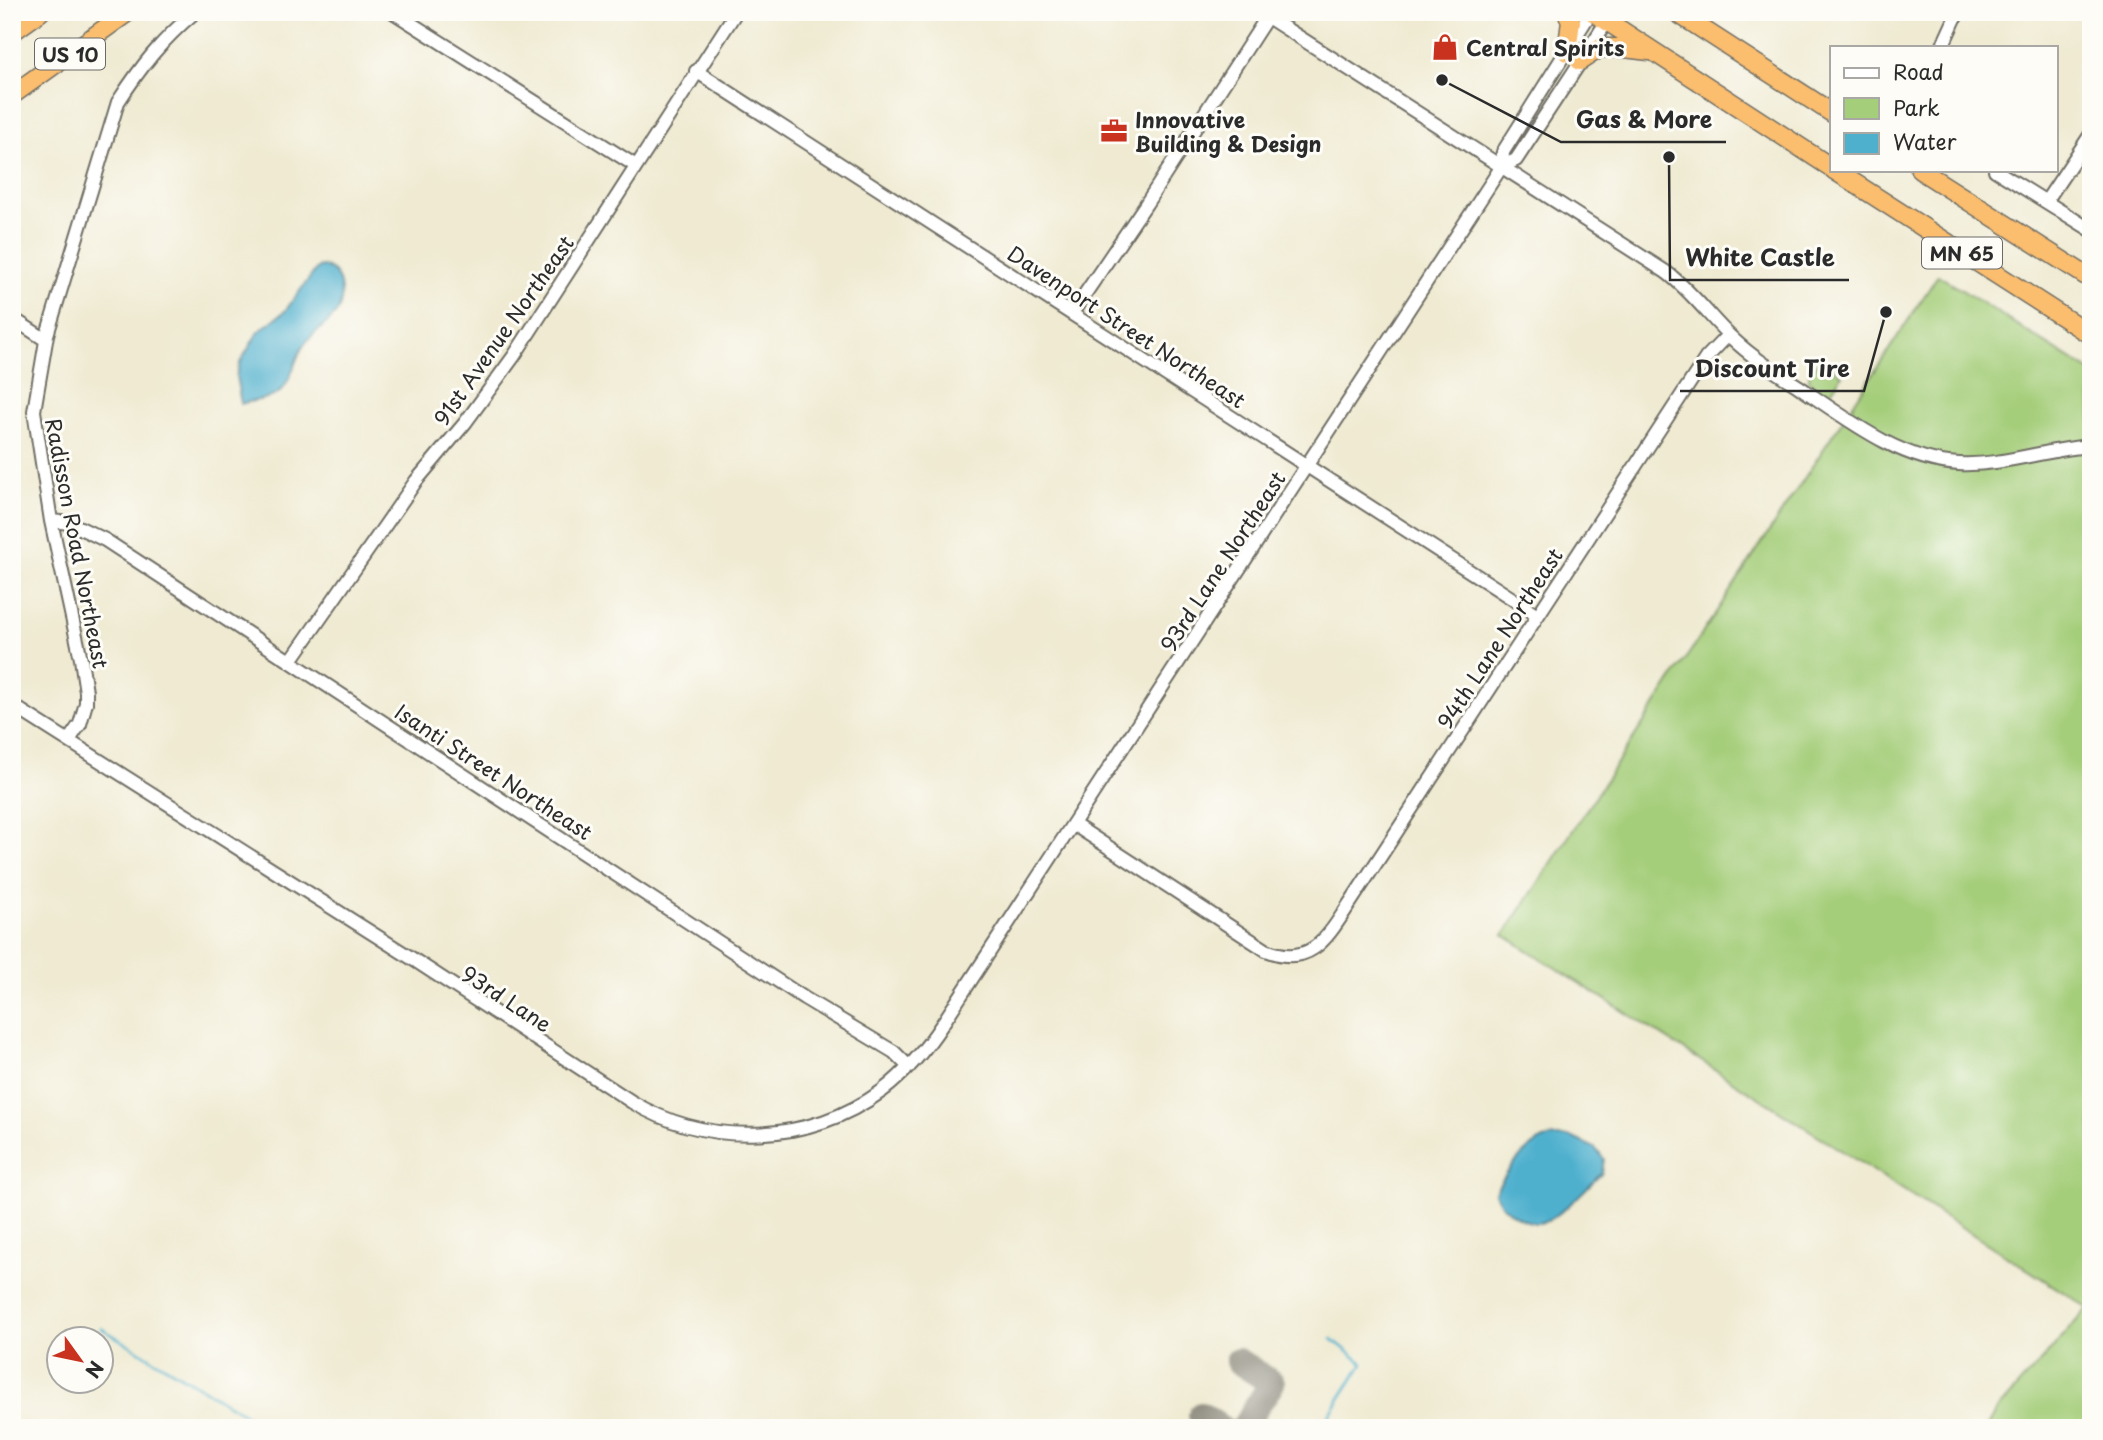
<svg xmlns="http://www.w3.org/2000/svg" width="2103" height="1440" viewBox="0 0 2103 1440" font-family="'Playpen Sans',sans-serif">
	<rect width="100%" height="100%" fill="#fdfcf7"/>
	<filter id="ink" filterUnits="userSpaceOnUse"><feTurbulence type="fractalNoise" baseFrequency=".0143" numOctaves="2"/><feDisplacementMap in="SourceGraphic" scale="14" xChannelSelector="R" yChannelSelector="G"/><feConvolveMatrix kernelMatrix="1 2 1 2 8 2 1 2 1" color-interpolation-filters="sRGB"/></filter>
	<filter id="wash" filterUnits="userSpaceOnUse"><feTurbulence type="fractalNoise" baseFrequency=".00686" numOctaves="4" result="noise"/><feDisplacementMap in="SourceGraphic" scale="28" xChannelSelector="R" yChannelSelector="G"/><feGaussianBlur stdDeviation="1.57" result="paint"/><feColorMatrix in="noise" values="0 0 0 0 0 0 0 0 0 0 0 0 0 0 0 0 0 1.4 0 .05"/><feComposite in="paint" operator="in"/></filter>
	<g filter="url(#wash)">
		<rect width="100%" height="100%" fill="#efead1"/>
		<!-- green -->
		<path fill="#a5ce7a" stroke="#687c52" stroke-width="2" d="M1938,275L2091,372V1428H1987L1997,1410L2088,1308L1504,935Z
			M1821,359L1842,375L1830,393L1822,395C1804,382 1805,375 1821,359Z"/>
		<!-- water -->
		<path fill="#4fb0ce" stroke="#3d6e7c" stroke-width="2" d="M322,266C332,269 338,274 340,284C348,320 321,321 304,345C294,359 293,378 282,390C273,400 254,400 241,404L236,376L240,363L258,332L285,311L317,268Z
			M1571,1137L1595,1148L1604,1159L1602,1173C1587,1187 1562,1216 1543,1222C1534,1225 1524,1220 1516,1216C1506,1210 1498,1204 1495,1192C1506,1173 1523,1149 1544,1139C1551,1136 1563,1137 1571,1137Z"/>
		<g fill="none" stroke-linecap="round" stroke-linejoin="round">
			<!-- stream -->
			<path stroke="#4fb0ce" stroke-width="2.5" d="M101,1328L268,1428
				M1321,1428L1363,1363L1332,1339"/>
			<!-- taxiway -->
			<path stroke="#8d8a7e" stroke-width="26" d="M1238,1361L1272,1383L1243,1428
				M1201,1415L1221,1428"/>
		</g>
	</g>
	<g filter="url(#ink)">
		<g fill="none" stroke-linecap="round" stroke-linejoin="round">
			<defs>
				<path id="minor" d="M393,12L636,166
					M1260,12L1666,272C1693,292 1710,318 1734,340C1753,358 1776,372 1798,386C1847,419 1898,460 1959,464C2004,466 2046,449 2091,446
					M1942,47L1958,12
					M696,71L1536,614
					M1502,166L1516,160L1613,12
					M1995,170L2091,230
					M2047,200L2091,134
					M1072,313L1146,204L1267,17
					M12,318L46,340
					M51,521L70,523L105,540L804,998L894,1052L909,1067
					M290,662L416,481L465,423L514,356L736,12
					M12,705L405,954L632,1102C709,1148 809,1144 882,1091C907,1072 926,1049 943,1023L1502,166L1503,152L1591,12
					M69,740L80,724L86,703V692L81,659L51,521L34,411L47,335L118,102C142,65 161,41 195,12
					M1073,824L1266,950C1313,969 1329,934 1352,900L1706,358L1728,335"/>
				<path id="highway" d="M1593,12L1832,168
					M1676,12L1832,113
					M12,32L40,12
					M1567,52L1571,21L1567,12
					M1580,61L1600,48H1624L1649,51
					M12,95L128,12
					M1834,170L2091,335
					M1920,170L2091,279"/>
			</defs>
			<!-- minor casing -->
			<use href="#minor" stroke="#706e65" stroke-width="16"/>
			<!-- highway casing -->
			<use href="#highway" stroke="#706e65" stroke-width="21"/>
			<!-- minor -->
			<use href="#minor" stroke="#fff" stroke-width="12"/>
			<!-- highway -->
			<use href="#highway" stroke="#fbbd6e" stroke-width="18"/>
		</g>
	</g>
	<!-- icons -->
	<defs>
		<symbol id="shop-bare" viewBox="-9 -9 18 18"><path d="M-5-2.5h2.3a2.7 3.5 0 0 1 5.4 0H5L5.5 6h-11ZM-1.5-2.5h3a1.5 2.3 0 0 0-3 0Z" fill="#c8321e" stroke="#fdfcf7" stroke-width="2.5" paint-order="stroke"/></symbol>
		<symbol id="office-bare" viewBox="-9 -9 18 18"><path d="M-6-3h4V-5.5h4V-3h4V5H-6ZM-1-4.5V-3h2v-1.5ZM-6 0V1H6V0Z" fill="#c8321e" stroke="#fdfcf7" stroke-width="2.5" paint-order="stroke"/></symbol>
	</defs>
	<g fill-rule="evenodd">
		<use href="#shop-bare" x="1426" y="28" width="38" height="38"/>
		<use href="#office-bare" x="1095" y="112" width="38" height="38"/>
	</g>
	<g text-anchor="middle" dominant-baseline="central" stroke-width="6" stroke-linejoin="round" paint-order="stroke">
		<!-- shield labels -->
		<g fill="#fdfcf7" stroke="#6a6a68" stroke-width="2">
			<rect x="35" y="38.5" width="70" height="31" rx="5"/>
			<rect x="1922" y="237.5" width="80" height="31" rx="5"/>
		</g>
		<g font-size="19" font-weight="bold" fill="#2b2b2b">
			<text x="70" y="54">US 10</text>
			<text x="1962" y="253">MN 65</text>
		</g>
		<!-- poi labels -->
		<g font-size="21" font-weight="bold" fill="#2b2b2b" stroke="#fdfcf7" text-anchor="start">
			<text x="1466" y="47">Central Spirits</text>
			<text x="1135" y="119">Innovative<tspan x="1135" dy="24">Building &amp; Design</tspan></text>
		</g>
		<!-- street labels -->
		<g font-size="21" fill="#2b2b2b" stroke="#fdfcf7">
			<text transform="translate(1127 326) rotate(33)">Davenport Street Northeast</text>
			<text transform="translate(503 330) rotate(-55)">91st Avenue Northeast</text>
			<text transform="translate(78 543) rotate(79)">Radisson Road Northeast</text>
			<text transform="translate(1222 561) rotate(-57)">93rd Lane Northeast</text>
			<text transform="translate(1499 638) rotate(-57)">94th Lane Northeast</text>
			<text transform="translate(494 771) rotate(33)">Isanti Street Northeast</text>
			<text transform="translate(507 998) rotate(33)">93rd Lane</text>
		</g>
	</g>
	<!-- callouts -->
	<path fill="none" stroke="#2b2b2b" stroke-width="2.5" d="M1442 80L1561 142H1726M1669 157L1670 280H1849M1886 312L1864 391H1680"/>
	<g fill="#2b2b2b" stroke="#fdfcf7" stroke-width="2.5">
		<circle cx="1442" cy="80" r="7"/>
		<circle cx="1669" cy="157" r="7"/>
		<circle cx="1886" cy="312" r="7"/>
	</g>
	<g font-size="23" text-anchor="middle" font-weight="bold" fill="#2b2b2b" stroke="#fdfcf7" stroke-width="6" stroke-linejoin="round" paint-order="stroke">
		<text x="1644" y="128">Gas &amp; More</text>
		<text x="1760" y="266">White Castle</text>
		<text x="1772" y="377">Discount Tire</text>
	</g>
	<!-- margin -->
	<rect width="2103" height="1440" fill="none" stroke="#fdfcf7" stroke-width="42"/>
	<!-- legend -->
	<rect x="1830" y="46" width="228" height="126" fill="#fdfcf7" stroke="#a9a8a5" stroke-width="2"/>
	<rect x="1844" y="68" width="35" height="10" fill="#ffffff" stroke="#a9a8a5" stroke-width="2"/>
	<text x="1893" y="80" font-size="21" fill="#2b2b2b">Road</text>
	<rect x="1844" y="98" width="35" height="21" fill="#a5ce7a" stroke="#a9a8a5" stroke-width="2"/>
	<text x="1893" y="116" font-size="21" fill="#2b2b2b">Park</text>
	<rect x="1844" y="133" width="35" height="21" fill="#4fb0ce" stroke="#a9a8a5" stroke-width="2"/>
	<text x="1893" y="150" font-size="21" fill="#2b2b2b">Water</text>
	<!-- north arrow -->
	<g transform="translate(80 1360) rotate(123)"><circle r="33" fill="#fdfcf7" stroke="#a9a8a5" stroke-width="2"/>
	<path d="M0-5L12 26L0 18L-12 26Z" fill="#c8321e"/>
	<text y="-10" font-size="19" font-weight="bold" text-anchor="middle" fill="#2b2b2b">N</text>
	</g>
</svg>
